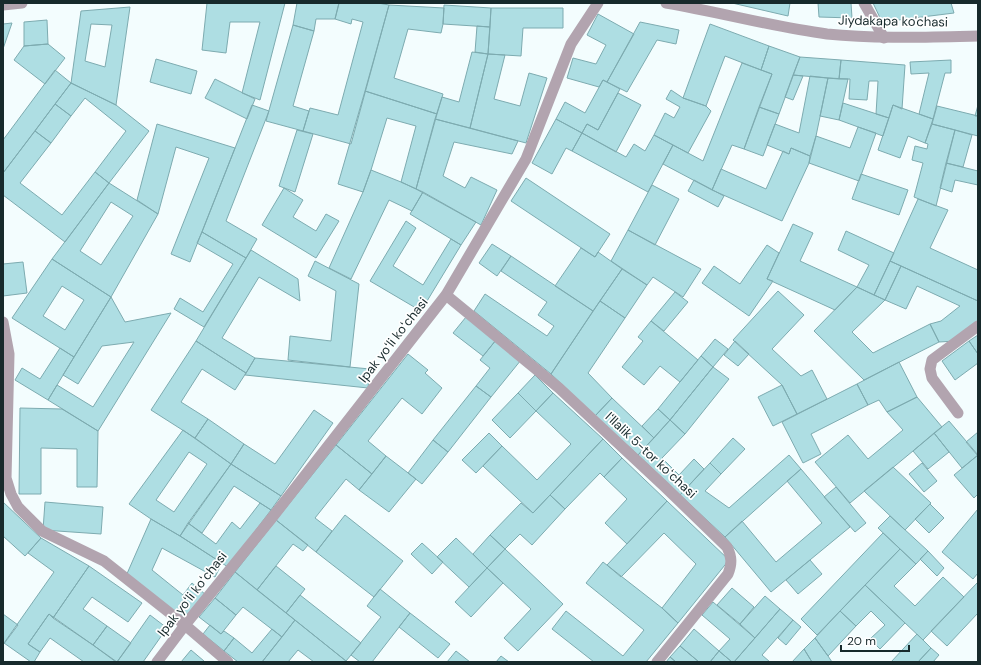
<svg xmlns="http://www.w3.org/2000/svg" width="981" height="665" viewBox="0 0 981 665" font-family="'DM Sans',sans-serif">
	<rect width="100%" height="100%" fill="#f3fdfe"/>
	<!-- building -->
	<path fill="#aedee3" stroke="#7dabb0" fill-rule="evenodd" d="M207,3H285L260,100L242,93L260,22H230L226,53L202,50Z
		M297,3H339L335,19H316L314,31L293,25Z
		M339,3H378L389,5L351,144L303,131L310,108L338,115L363,22L352,19L351,24L335,19Z
		M732,3H790L788,16Z
		M818,3H851L852,18L819,17Z
		M873,3H951L954,13L882,22Z
		M389,5L444,8L443,24L441,33L408,29L394,78L443,94L437,114L365,91Z
		M444,5L491,8L490,27L443,24Z
		M130,7L116,105L71,83L81,11ZM91,24L112,25L105,67L85,61Z
		M491,8H563V28H523L521,56L488,54Z
		M598,14L634,34L607,82L603,80L599,87L567,78L573,58L596,64L606,45L587,35Z
		M47,20L48,44L24,46V22Z
		M640,22L679,30L676,44L657,40L627,92L607,82Z
		M12,23L4,46L3,49V24Z
		M710,24L769,46L761,70L725,56L706,106L683,98Z
		M293,25L314,31L293,106L309,111L303,131L266,121Z
		M477,26L490,27L488,54L475,52Z
		M48,44L65,58L45,84L14,60L24,46Z
		M769,46L800,57L779,114L759,107L772,74L761,70Z
		M472,52L488,54L470,128L435,119L442,97L459,102Z
		M488,54L505,55L494,99L520,106L529,73L547,78L526,143L470,128Z
		M800,57L841,60L839,79L793,75Z
		M156,59L197,71L191,94L150,82Z
		M841,60L905,65L902,109L893,105L889,118L876,114L878,81H869L867,100L849,99L850,79H839Z
		M951,60V73H945L933,119L919,114L929,73L911,74L910,62Z
		M742,63L772,74L744,149L732,145L712,190L663,164L673,145L703,161Z
		M55,70L71,83L3,173V140Z
		M793,75L803,76L793,100L785,97Z
		M810,76L828,78L816,136L810,156L791,148L789,154L767,145L775,124L799,133Z
		M828,78L848,79L839,120L820,116Z
		M215,79L255,99L247,119L205,98Z
		M603,80L620,89L598,130L587,124L582,133L556,119L565,102L585,113Z
		M71,83L116,105L149,131L109,183L95,172L126,131L85,98L71,116L55,104Z
		M671,90L683,98L706,106L711,111L688,153L654,135L665,113L674,118L680,107L666,99Z
		M365,91L437,114L416,189L401,182L416,126L387,118L371,170L363,192L338,184Z
		M618,93L641,105L616,152L582,133L587,124L598,130Z
		M843,103L889,118L883,136L839,120Z
		M55,104L71,116L51,143L35,131Z
		M252,105L269,111L226,221L257,239L246,258L202,232Z
		M893,105L933,119L925,143L908,136L900,158L878,150Z
		M978,105V116H975Z
		M937,106L978,116V136L932,124Z
		M759,107L779,114L763,156L744,149Z
		M435,119L518,141L512,154L454,142L443,176L465,188L471,177L497,190L481,225L416,189Z
		M556,119L582,133L572,151L566,148L552,174L532,163Z
		M157,124L235,148L190,262L171,254L209,158L176,147L158,214L137,200Z
		M932,124L955,130L936,206L914,197L923,163L912,160L915,146L927,149L928,144L925,143Z
		M858,127L876,133L859,181L809,163L816,136L850,148Z
		M297,130L313,134L295,192L279,186Z
		M955,130L972,135L963,167L946,163Z
		M35,131L51,143L20,183L62,215L95,172L109,183L65,242L3,195V173Z
		M582,133L626,157L634,144L645,151L654,135L673,145L648,192L572,151Z
		M791,148L810,156L809,163L782,221L712,190L721,169L766,189L783,151L789,154Z
		M946,163L978,171V185L955,180L952,192L940,188Z
		M371,170L401,182L423,192L412,211L389,200L351,279L329,268L363,192Z
		M861,174L908,190L899,215L852,199Z
		M526,178L610,234L595,257L511,201Z
		M694,180L724,196L718,207L688,191Z
		M109,183L158,214L111,297L52,259ZM111,202L133,216L101,265L80,251Z
		M652,185L679,199L655,245L628,230Z
		M284,188L303,200L293,217L316,231L326,214L339,221L316,258L262,225Z
		M423,192L476,222L461,245L410,214Z
		M918,199L948,210L930,248L978,270V301L890,261Z
		M406,221L416,228L393,266L423,285L451,239L461,245L421,311L370,281Z
		M793,224L813,233L800,261L857,287L835,310L767,279Z
		M628,230L701,269L683,297L653,277L647,285L611,261Z
		M846,231L894,253L874,295L857,287L869,265L838,250Z
		M202,232L246,258L204,327L174,309L180,298L203,312L233,264L197,243Z
		M492,244L511,256L497,276L479,263Z
		M767,245L779,253L767,279L773,281L749,316L702,283L714,266L740,284Z
		M581,248L595,257L598,252L622,269L593,311L555,286Z
		M251,250L298,279L300,301L259,277L222,338L255,358L246,373L196,341Z
		M511,256L593,311L551,374L474,311L485,294L547,336L554,326L538,315L547,302L501,271Z
		M52,259L111,297L74,357L12,318ZM62,286L84,300L65,330L43,316Z
		M315,261L359,284L350,367L288,360L290,336L331,341L336,291L308,276Z
		M890,261L901,266L885,300L874,295Z
		M23,262L27,293L3,296V264Z
		M901,266L978,301V323L956,341L939,342L930,324L941,321L960,306L917,286L906,309L885,300Z
		M622,269L647,285L625,318L600,301Z
		M857,287L885,300L852,332L873,353L930,324L939,342L864,380L814,331Z
		M778,291L804,315L772,349L801,376L812,370L827,399L797,414L782,385L733,340Z
		M675,292L688,302L664,331L651,321Z
		M111,297L125,322L171,313L98,431L48,400L57,385L93,407L134,342L102,346L78,384L63,375Z
		M600,301L625,318L588,373L612,398L595,416L551,374Z
		M466,317L496,340L483,356L453,333Z
		M651,321L698,360L680,382L660,366L644,385L622,367L643,341L638,337Z
		M978,335V354L969,341Z
		M715,339L728,349L713,367L701,356Z
		M496,340L521,360L491,397L476,386L490,368L480,360Z
		M196,341L246,373L235,390L202,369L181,402L208,419L195,438L151,410Z
		M735,341L749,354L738,366L724,355Z
		M969,341L978,354V363L955,380L942,361Z
		M60,348L74,357L48,400L15,380L22,368L40,379Z
		M408,354L428,370L425,373L442,388L422,414L402,398L368,441L386,456L372,474L336,445Z
		M701,356L713,367L670,420L658,409Z
		M255,358L370,369L368,388L245,375Z
		M899,362L917,397L887,412L879,400L868,405L857,384Z
		M713,367L729,379L685,434L670,420Z
		M535,375L553,393L536,411L518,393Z
		M857,384L868,405L811,434L821,454L803,463L782,422Z
		M782,385L797,414L773,426L758,397Z
		M476,386L491,397L448,452L433,440Z
		M518,393L536,411L510,438L492,420Z
		M553,393L603,439L533,513L483,466L502,446L537,480L571,444L536,411Z
		M917,397L942,427L850,503L815,462L848,435L868,459L903,430L887,412Z
		M612,398L654,438L638,455L595,416Z
		M20,408L62,409L98,431L97,487H77V449L41,448V494H19Z
		M658,409L670,420L654,438L642,426Z
		M314,410L333,423L281,496L231,464L244,444L275,464Z
		M208,419L244,444L231,464L195,438Z
		M670,420L685,434L662,458L679,475L694,459L704,469L680,495L638,455Z
		M949,421L978,455L962,468L934,433Z
		M183,430L231,464L180,536L151,519L129,504ZM189,452L207,464L174,512L156,500Z
		M978,432V456L966,442Z
		M489,433L502,446L476,473L462,460Z
		M934,433L949,452L928,469L913,451Z
		M733,438L745,449L721,474L710,463Z
		M603,439L622,458L604,477L600,473L565,509L550,495Z
		M433,440L448,452L422,484L408,473Z
		M336,445L372,474L359,490L346,479L315,518L332,531L316,552L276,520Z
		M789,455L801,469L725,537L680,495L710,463L721,474L705,491L729,508Z
		M978,455V494L974,498L954,475Z
		M386,456L416,479L389,512L359,490Z
		M622,458L667,501L627,544L605,523L627,499L604,477Z
		M922,463L937,481L924,492L909,474Z
		M231,464L281,496L271,510L234,486L202,533L188,523Z
		M893,467L931,503L905,530L864,491Z
		M801,469L850,527L771,592L725,537L742,521L776,562L822,523L787,481Z
		M836,487L866,523L855,532L824,497Z
		M550,495L565,509L532,545L520,534L505,549L490,535L521,503L533,513Z
		M667,501L729,560L678,623L662,608L696,564L664,533L621,577L607,565Z
		M3,502L41,538L25,556L3,536Z
		M45,502L103,507L101,534L43,530Z
		M260,503L271,510L228,567L180,536L188,523L216,544L232,522L240,529Z
		M930,504L944,518L929,533L915,519Z
		M978,509V573L973,579L942,552Z
		M345,515L403,561L374,597L316,552Z
		M890,516L928,551L916,564L878,528Z
		M151,519L180,536L222,563L215,577L162,548L152,570L183,595L192,583L206,595L184,622L126,576Z
		M276,520L308,545L303,551L293,544L257,590L235,572Z
		M883,533L900,549L817,635L801,619Z
		M490,535L505,549L487,568L473,554Z
		M41,538L89,566L53,618L49,614L28,644L40,652L34,662H31L4,643L54,572L28,553Z
		M456,538L487,568L469,587L437,557Z
		M422,543L443,562L432,574L411,554Z
		M505,549L563,604L518,651L504,638L531,609L487,568Z
		M900,549L916,564L894,586L915,606L943,577L964,597L923,640L865,585Z
		M928,551L944,568L937,576L920,559Z
		M810,560L822,574L798,594L786,580Z
		M603,562L662,608L678,623L646,662H594L552,629L566,611L623,656L644,630L586,583Z
		M89,566L142,603L128,622L92,597L83,609L107,626L93,645L53,618Z
		M276,566L305,589L286,613L257,590Z
		M487,568L503,583L471,617L455,602Z
		M235,572L295,620L282,637L243,607L236,615L215,598Z
		M978,582V613L947,646L931,631Z
		M865,585L905,623L880,649L870,639L885,625L871,611L856,626L840,611Z
		M732,588L754,607L740,624L717,605Z
		M380,589L410,613L372,662H360L351,655L381,617L367,606Z
		M300,595L361,643L346,661L286,613Z
		M765,596L780,609L755,638L740,624Z
		M215,598L236,615L221,634L199,617Z
		M713,602L755,638L734,662H732L719,651L730,639L702,615Z
		M780,609L793,620L762,655L770,662H734Z
		M840,611L856,626L828,656L815,638Z
		M410,613L450,644L438,658L399,627Z
		M3,614L18,625L3,645Z
		M49,614L93,645L116,662H84L50,638L40,652L28,644Z
		M150,615L167,628L143,662H117Z
		M295,620L346,661L345,662H314L298,650L288,662H262Z
		M793,620L801,627L786,645L778,638Z
		M210,625L221,634L224,631L234,638L224,651L203,634Z
		M107,626L131,643L117,662L93,645Z
		M272,629L282,637L262,662H238L224,651L234,638L252,653Z
		M694,629L719,651L710,662H699L680,646Z
		M917,634L931,648L918,662H891Z
		M815,638L828,656L832,662H812L804,649Z
		M680,646L699,662H676L670,657Z
		M931,648L939,655L933,662H918Z
		M804,649L812,662H792Z
		M191,650L204,661L203,662H181Z
		M456,651L470,662H447Z
		M719,651L732,662H710Z
		M501,656L509,662H496Z
		M670,657L676,662H666Z"/>
	<g fill="none" stroke-linecap="round" stroke-linejoin="round">
		<!-- minor -->
		<path stroke="#b2a4af" stroke-width="11" d="M864,3L884,38
			M446,295L559,388L665,487L727,547C732,557 732,564 728,574L657,662
			M3,322L9,354L6,478L11,494L18,507L42,531L104,561L185,625L228,662
			M958,413L932,378L930,369L932,360L978,326
			M157,662L185,625L271,519L446,295L526,159L571,44L598,3"/>
		<!-- tertiary -->
		<path stroke="#b2a4af" stroke-width="11" d="M666,3C720,12 773,27 827,34C877,39 928,37 978,36
			M3,5L22,3"/>
	</g>
	<g text-anchor="middle" dominant-baseline="central" stroke-width="3.5" stroke-linejoin="round" paint-order="stroke">
		<!-- street labels -->
		<g font-size="13" fill="#172a2c" stroke="#fff">
			<text transform="translate(893 21) rotate(1)">Jiydakapa ko'chasi</text>
			<text transform="translate(393 340) rotate(-52)">Ipak yoʻli koʻchasi</text>
			<text transform="translate(651 455) rotate(43)">Iʻllalik 5-tor koʻchasi</text>
			<text transform="translate(192 594) rotate(-52)">Ipak yoʻli koʻchasi</text>
		</g>
	</g>
	<!-- border -->
	<rect width="981" height="665" fill="none" stroke="#172a2c" stroke-width="8"/>
	<!-- scale -->
	<path d="M841 645v6h68v-6" fill="none" stroke="#172a2c" stroke-width="2"/>
	<text x="847" y="645" font-size="12" fill="#172a2c" stroke="#ffffff" stroke-width="3" paint-order="stroke">20 m</text>
</svg>
